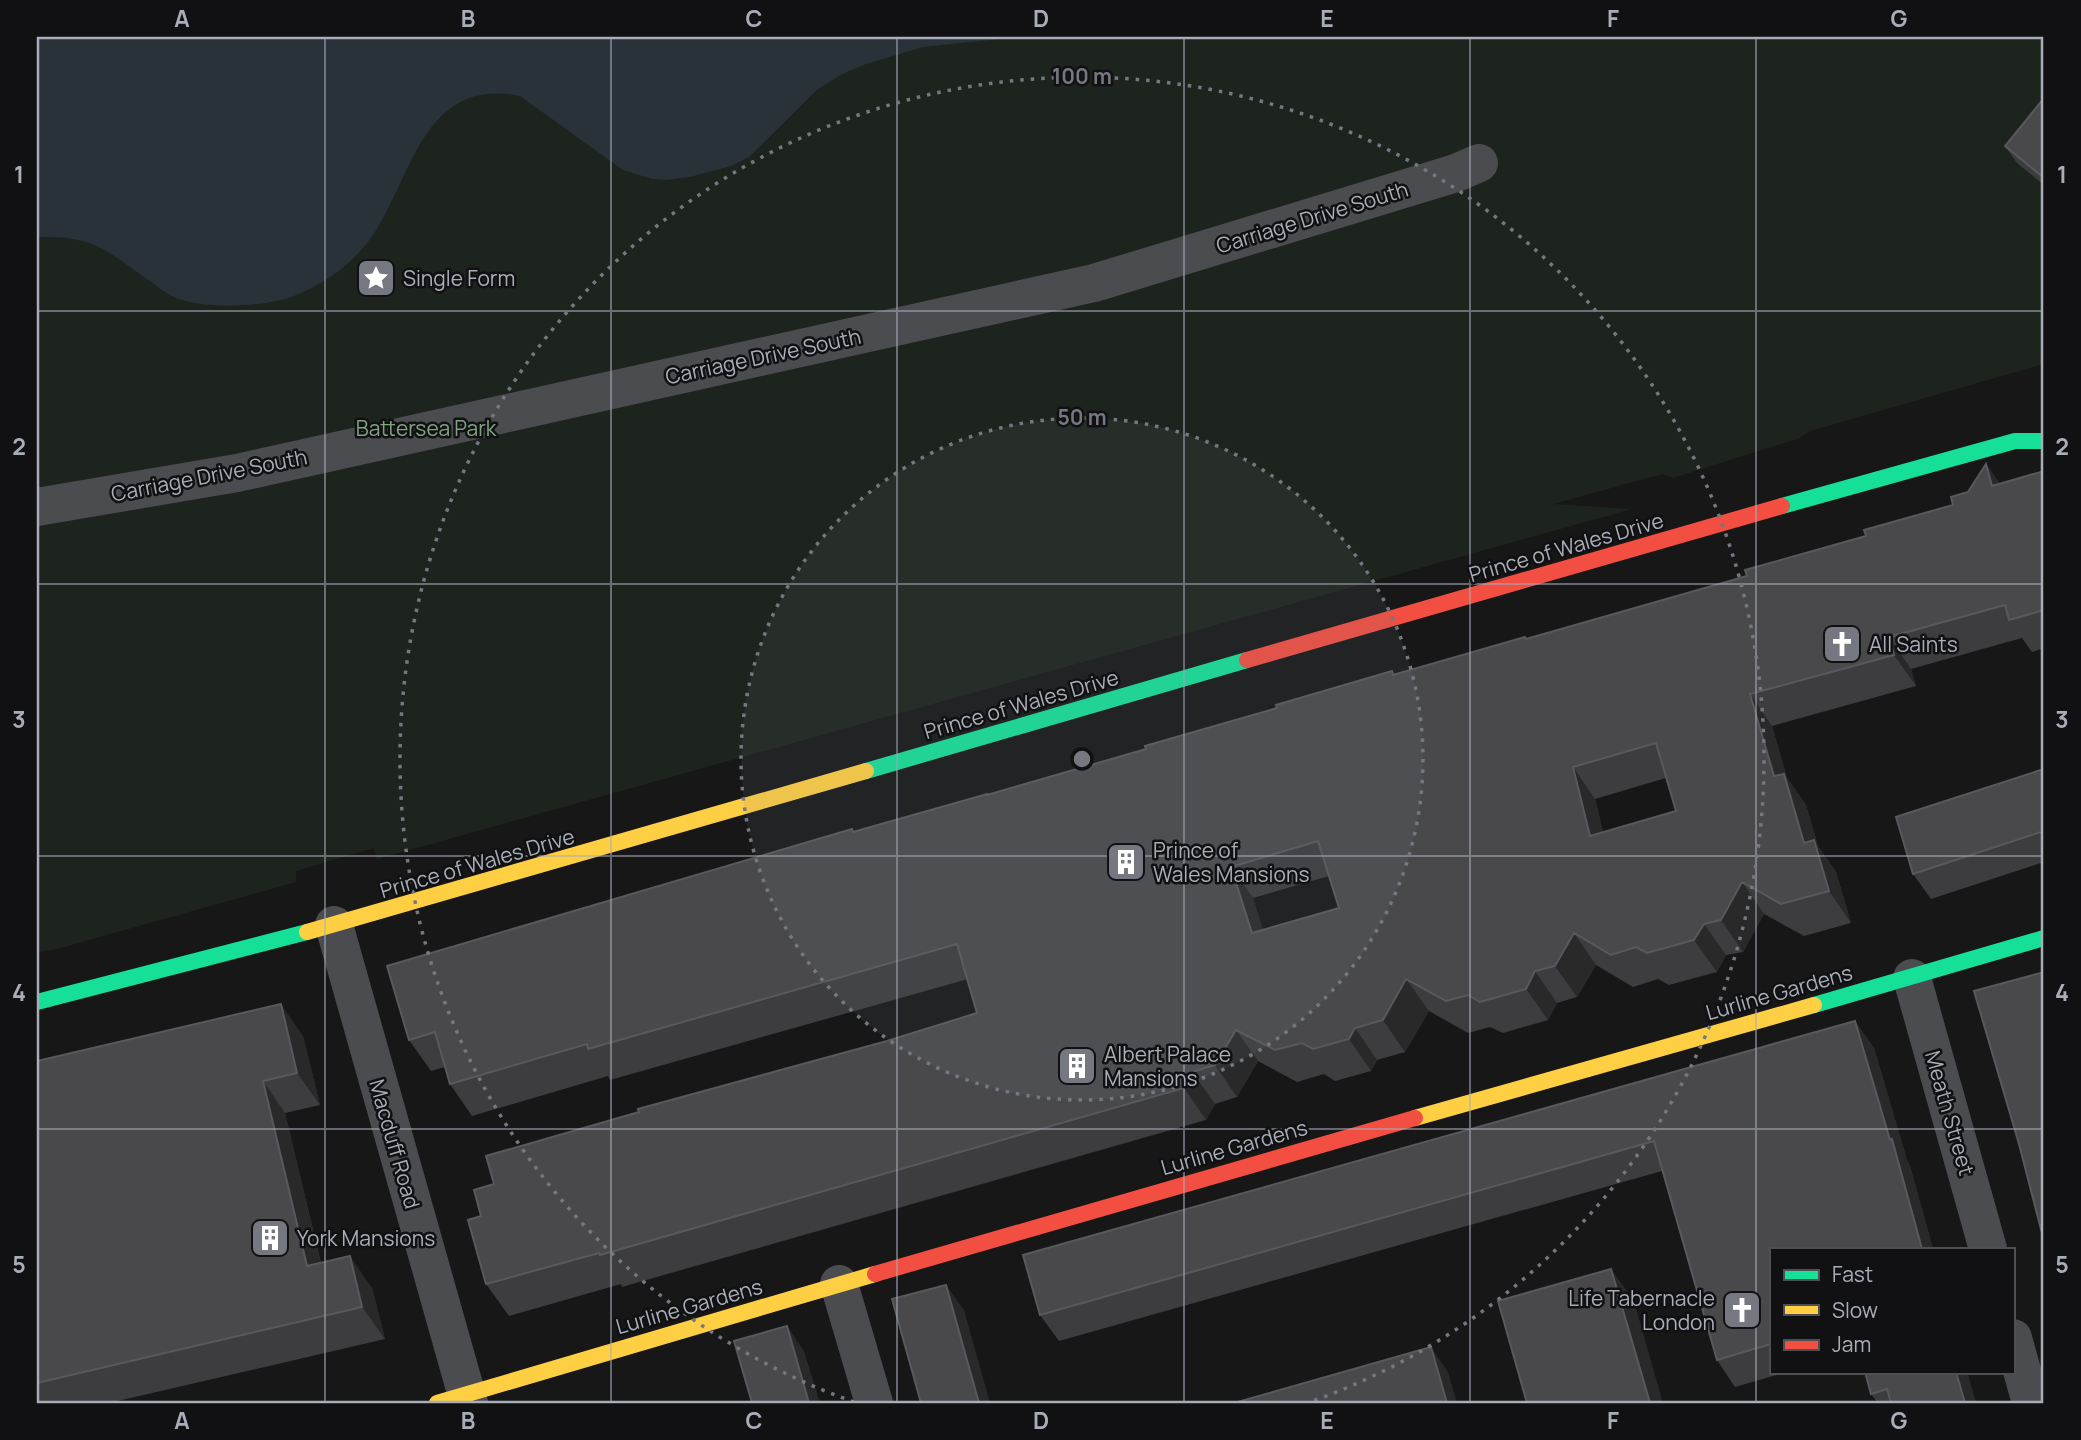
<svg xmlns="http://www.w3.org/2000/svg" width="2081" height="1440" viewBox="0 0 2081 1440" font-family="Manrope,sans-serif">
	<rect width="100%" height="100%" fill="#171717"/>
	<!-- green -->
	<path fill="#1d241e" d="M37,37H2044V364L1810,431L1800,438L1673,478L1662,474L1553,504L1632,509L377,859L374,848L296,871V882L57,949L37,952Z"/>
	<!-- water -->
	<path fill="#2a3239" d="M37,37H1019L923,47L866,64L842,74L818,89L749,157L731,166L690,177L667,180L652,179L623,170L520,96C424,76 413,175 373,235C353,264 326,283 294,296C265,307 203,310 174,297C165,293 156,285 147,279C103,248 94,236 37,237Z"/>
	<g fill="none" stroke-linecap="round" stroke-linejoin="round">
		<!-- street -->
		<path stroke="#4b4c50" stroke-width="38" d="M37,507L237,473L1094,283L1456,173L1479,163
			M334,925L469,1403
			M1912,978L1988,1249
			M839,1284L874,1403
			M2013,1338L2031,1403"/>
		<!-- fast -->
		<path stroke="#16e098" stroke-width="16" d="M1782,506L2015,441H2044
			M866,771L1247,660
			M37,1002L307,932
			M1814,1005L2044,938"/>
		<!-- slow -->
		<path stroke="#ffcf43" stroke-width="16" d="M307,932L866,771
			M1415,1118L1814,1005
			M437,1403L875,1274"/>
		<!-- jam -->
		<path stroke="#f24e42" stroke-width="16" d="M1247,660L1782,506
			M875,1274L1415,1118"/>
	</g>
	<!-- wall -->
	<path fill="#3d3d3f" fill-rule="evenodd" d="M2044,98V185L2017,163L2005,146Z
		M1986,464L2000,484L2044,471V648L2032,652L2022,638L1911,669L1916,686L1772,726L1787,778L1806,805L1818,846L1836,872L1851,923L1804,936L1764,914L1743,952L1726,955L1717,972L1669,985L1658,979L1633,987L1596,965L1577,997L1557,1003L1548,1020L1503,1033L1490,1027L1468,1033L1429,1011L1405,1052L1377,1060L1371,1071L1335,1081L1324,1074L1297,1082L1258,1061L1237,1097L1215,1104L1206,1120L622,1287L621,1284L509,1316L486,1284L481,1216L494,1184L887,1041L977,1013L968,979L610,1080L608,1076L472,1116L450,1084L445,1067L431,1071L409,1040L852,829L853,832L988,795L1146,749L1392,671L1395,674L1525,637L1526,639L1747,576L1866,536L1953,505L1968,492ZM1666,778L1676,811L1603,832L1595,799ZM1329,876L1339,908L1263,930L1253,898Z
		M2044,769V862L1931,899L1913,874Z
		M1855,1021L1874,1048L1907,1160L1910,1166L1933,1249H1771V1372H1787L1735,1387L1717,1360L1662,1171L1059,1341L1040,1315Z
		M303,1036L320,1105L285,1113L321,1263L372,1288L385,1339L109,1403H37V1061Z
		M1865,1372H1967L1976,1403H1878L1871,1394Z"/>
	<!-- shaded-wall -->
	<path fill="#29292a" d="M1986,464L2008,495L1992,486Z
		M1889,637L1911,669L1916,686L1894,655Z
		M1750,694L1772,726L1787,778L1806,805L1818,846L1836,872L1851,923L1829,891L1804,843L1774,776Z
		M1573,767L1595,799L1612,867L1590,836Z
		M1231,867L1253,898L1274,965L1252,933Z
		M1742,882L1764,914L1743,952L1721,920Z
		M1704,924L1726,955L1717,972L1694,940Z
		M1574,933L1596,965L1577,997L1555,966Z
		M1535,971L1557,1003L1548,1020L1526,989Z
		M1406,979L1429,1011L1405,1052L1383,1020Z
		M281,1004L303,1036L320,1105L297,1073Z
		M1855,1021L1874,1048L1907,1160L1910,1166L1933,1249H1922Z
		M1355,1028L1377,1060L1371,1071L1349,1039Z
		M1236,1030L1258,1061L1237,1097L1215,1065Z
		M1192,1072L1215,1104L1206,1120L1184,1088Z
		M263,1081L285,1113L329,1298L307,1266Z
		M350,1256L372,1288L385,1339L362,1307Z
		M1611,1269L1634,1301L1663,1403H1650Z
		M946,1285L964,1310L990,1403H979Z
		M787,1326L804,1351L820,1403H809Z
		M1431,1347L1448,1372L1457,1403H1447Z
		M1956,1372H1967L1976,1403H1965Z"/>
	<!-- building -->
	<path fill="#49494c" stroke="#58595d" stroke-width="2" fill-rule="evenodd" d="M2044,98V178L2005,146Z
		M1986,464L1992,486L2044,471V610L2009,620L2005,605L1889,637L1894,655L1750,694L1774,776L1784,774L1804,843L1814,840L1829,891L1781,904L1742,882L1721,920L1704,924L1694,940L1647,953L1636,947L1611,955L1574,933L1555,966L1535,971L1526,989L1480,1002L1468,995L1446,1001L1406,979L1383,1020L1355,1028L1349,1039L1313,1049L1302,1043L1275,1050L1236,1030L1215,1065L1192,1072L1184,1088L600,1255L599,1253L486,1284L468,1220L481,1216L474,1190L494,1184L486,1156L639,1112L638,1109L887,1041L977,1013L957,944L588,1049L587,1044L450,1084L435,1032L409,1040L387,966L852,829L853,832L987,794V795L1146,749L1145,746L1277,708L1276,705L1392,671L1393,675L1525,637L1526,639L1747,576L1745,570L1866,536L1864,530L1953,505L1951,497L1968,492ZM1656,743L1676,811L1590,836L1573,767ZM1318,841L1339,908L1252,933L1231,867Z
		M2044,769V831L1913,874L1896,817Z
		M2044,972V1241L2019,1144L1974,991Z
		M281,1004L297,1073L263,1081L307,1266L350,1256L362,1307L37,1383V1061Z
		M1855,1021L1890,1140L1892,1139L1922,1249H1771V1344L1717,1360L1654,1141L1040,1315L1023,1255Z
		M1611,1269L1650,1403H1527L1498,1301Z
		M946,1285L979,1403H921L892,1299Z
		M787,1326L809,1403H752L734,1341Z
		M1431,1347L1447,1403H1234Z
		M1865,1372H1956L1965,1403H1891L1887,1389L1871,1394Z"/>
	<!-- grid -->
	<path fill="none" stroke="#a8adb8" stroke-width="2" stroke-opacity="0.55" d="M325,37V1403M611,37V1403M897,37V1403M1184,37V1403M1470,37V1403M1756,37V1403M37,311H2044M37,584H2044M37,856H2044M37,1129H2044"/>
	<!-- distance rings -->
	<circle cx="1082" cy="759" r="341" fill="#757880" fill-opacity=".12"/>
	<g fill="none" stroke="#757880" stroke-width="3.5" stroke-dasharray="3.5 7">
		<circle cx="1082" cy="759" r="341"/>
		<path d="M854 1402A682 682 0 1 1 1310 1402"/>
	</g>
	<!-- icons -->
	<defs>
		<symbol id="sight-square" viewBox="-11 -11 22 22"><rect x="-9" y="-9" width="18" height="18" rx="4" fill="#757880" stroke="#111113"/><path d="M0-6L1.8-2.2L6-1.7L2.9 1.2L3.7 5.4L0 3.3L-3.7 5.4L-2.9 1.2L-6-1.7L-1.8-2.2Z" fill="#fff"/></symbol>
		<symbol id="church-square" viewBox="-11 -11 22 22"><rect x="-9" y="-9" width="18" height="18" rx="4" fill="#757880" stroke="#111113"/><path d="M-1.2-6h2.4v3.5h3.3v2.4h-3.3V6h-2.4V-.1h-3.3v-2.4h3.3Z" fill="#fff"/></symbol>
		<symbol id="building-square" viewBox="-11 -11 22 22"><rect x="-9" y="-9" width="18" height="18" rx="4" fill="#757880" stroke="#111113"/><path d="M-4-6H4V6H1V3H-1V6H-4ZM-2.5-4.3h1.7v1.8h-1.7ZM.8-4.3h1.7v1.8H.8ZM-2.5-1h1.7V.8h-1.7ZM.8-1h1.7V.8H.8Z" fill="#fff"/></symbol>
	</defs>
	<g fill-rule="evenodd">
		<use href="#sight-square" x="354" y="256" width="44" height="44"/>
		<use href="#church-square" x="1820" y="622" width="44" height="44"/>
		<use href="#building-square" x="1104" y="840" width="44" height="44"/>
		<use href="#building-square" x="1055" y="1044" width="44" height="44"/>
		<use href="#building-square" x="248" y="1216" width="44" height="44"/>
		<use href="#church-square" x="1720" y="1288" width="44" height="44"/>
	</g>
	<g text-anchor="middle" dominant-baseline="central" stroke-width="5" stroke-linejoin="round" paint-order="stroke">
		<!-- street labels -->
		<g font-size="21" fill="#a8adb8" stroke="#111113">
			<text transform="translate(1312 217) rotate(-17)">Carriage Drive South</text>
			<text transform="translate(763 356) rotate(-12)">Carriage Drive South</text>
			<text transform="translate(209 475) rotate(-11)">Carriage Drive South</text>
			<text transform="translate(1566 547) rotate(-16)">Prince of Wales Drive</text>
			<text transform="translate(1021 704) rotate(-16)">Prince of Wales Drive</text>
			<text transform="translate(477 863) rotate(-16)">Prince of Wales Drive</text>
			<text transform="translate(1779 992) rotate(-16)">Lurline Gardens</text>
			<text transform="translate(1950 1113) rotate(74)">Meath Street</text>
			<text transform="translate(395 1144) rotate(74)">Macduff Road</text>
			<text transform="translate(1234 1147) rotate(-16)">Lurline Gardens</text>
			<text transform="translate(689 1306) rotate(-16)">Lurline Gardens</text>
		</g>
		<!-- poi labels -->
		<g font-size="21" fill="#a8adb8" stroke="#111113" text-anchor="start">
			<text x="403" y="278">Single Form</text>
			<text x="1869" y="644">All Saints</text>
			<text x="1153" y="850">Prince of<tspan x="1153" dy="24">Wales Mansions</tspan></text>
			<text x="1104" y="1054">Albert Palace<tspan x="1104" dy="24">Mansions</tspan></text>
			<text x="297" y="1238">York Mansions</text>
			<text x="1715" y="1298" text-anchor="end">Life Tabernacle<tspan x="1715" dy="24">London</tspan></text>
		</g>
		<!-- park labels -->
		<g font-size="21" fill="#7fa381" stroke="#111113">
			<text x="426" y="428">Battersea Park</text>
		</g>
	</g>
	<circle cx="1082" cy="759" r="10" fill="#757880" stroke="#111113" stroke-width="3.5"/>
	<g font-size="21" text-anchor="middle" font-weight="bold" fill="#757880" stroke="#111113" stroke-width="5" stroke-linejoin="round" paint-order="stroke">
		<text x="1082" y="84">100 m</text>
		<text x="1082" y="425">50 m</text>
	</g>
	<!-- border -->
	<rect width="2081" height="1440" fill="none" stroke="#111113" stroke-width="77"/>
	<!-- legend -->
	<rect x="1770" y="1248" width="245" height="126" fill="#111113" stroke="#4d4f55" stroke-width="2"/>
	<rect x="1784" y="1270" width="35" height="10" fill="#16e098" stroke="#4d4f55" stroke-width="2"/>
	<text x="1832" y="1282" font-size="21" fill="#a8adb8">Fast</text>
	<rect x="1784" y="1305" width="35" height="10" fill="#ffcf43" stroke="#4d4f55" stroke-width="2"/>
	<text x="1832" y="1318" font-size="21" fill="#a8adb8">Slow</text>
	<rect x="1784" y="1340" width="35" height="10" fill="#f24e42" stroke="#4d4f55" stroke-width="2"/>
	<text x="1832" y="1352" font-size="21" fill="#a8adb8">Jam</text>
	<rect x="38" y="38" width="2004" height="1364" fill="none" stroke="#a8adb8" stroke-width="2.5"/>
	<g font-size="23" text-anchor="middle" font-weight="bold" fill="#a8adb8">
		<text x="182" y="27">A</text>
		<text x="468" y="27">B</text>
		<text x="754" y="27">C</text>
		<text x="1041" y="27">D</text>
		<text x="1327" y="27">E</text>
		<text x="1613" y="27">F</text>
		<text x="1899" y="27">G</text>
		<text x="19" y="183">1</text>
		<text x="2062" y="183">1</text>
		<text x="19" y="455">2</text>
		<text x="2062" y="455">2</text>
		<text x="19" y="728">3</text>
		<text x="2062" y="728">3</text>
		<text x="19" y="1001">4</text>
		<text x="2062" y="1001">4</text>
		<text x="19" y="1273">5</text>
		<text x="2062" y="1273">5</text>
		<text x="182" y="1429">A</text>
		<text x="468" y="1429">B</text>
		<text x="754" y="1429">C</text>
		<text x="1041" y="1429">D</text>
		<text x="1327" y="1429">E</text>
		<text x="1613" y="1429">F</text>
		<text x="1899" y="1429">G</text>
	</g>
</svg>
